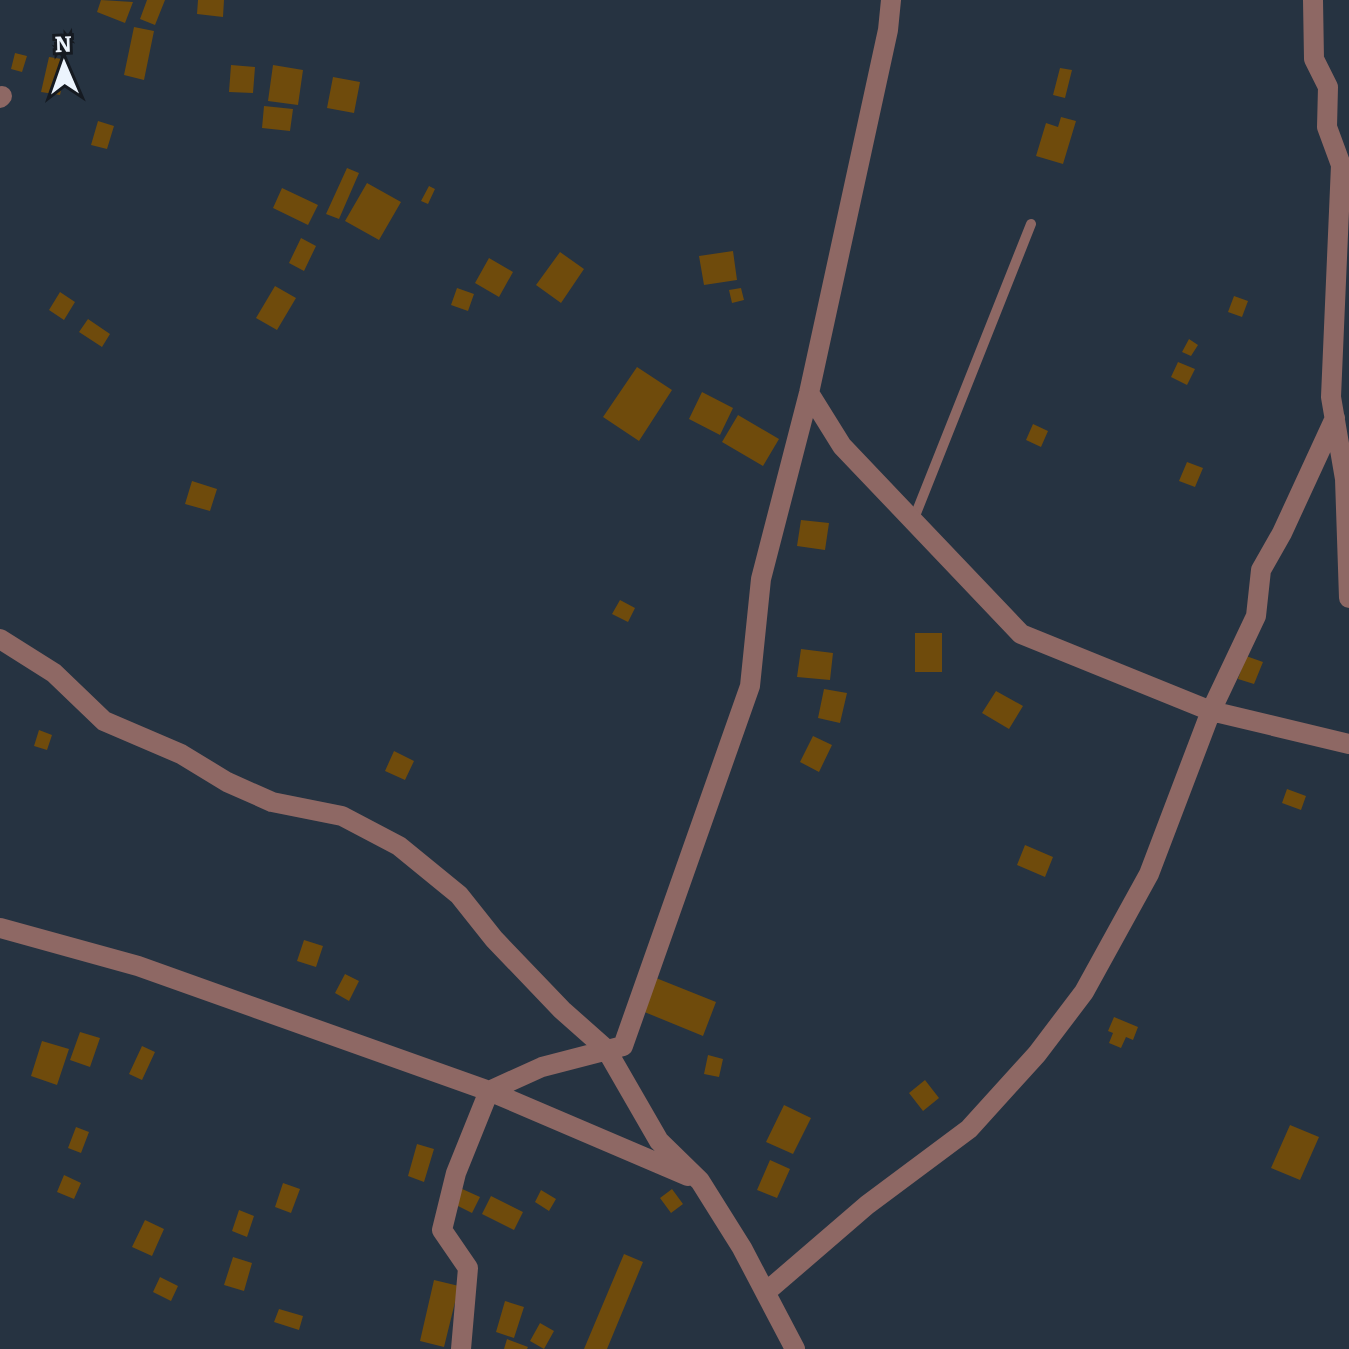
<svg xmlns="http://www.w3.org/2000/svg" width="1349" height="1349" viewBox="0 0 1349 1349" font-family="Bitter,serif">
	<rect width="100%" height="100%" fill="#263341"/>
	<!-- building -->
	<path fill="#6f4b0c" d="M101,0L133,2L125,23L97,12Z
		M147,0H165L155,25L140,19Z
		M198,0H224L223,17L197,14Z
		M134,27L154,31L144,80L124,75Z
		M15,53L27,56L22,72L11,69Z
		M49,57L68,60L60,95L41,92Z
		M231,65L255,67L253,93L229,92Z
		M273,65L303,70L298,105L268,101Z
		M1060,68L1072,70L1065,98L1053,95Z
		M333,77L360,82L354,113L327,108Z
		M264,106L293,109L290,131L262,128Z
		M1061,117L1076,121L1063,164L1036,156L1046,123L1058,127Z
		M98,121L114,126L107,149L91,145Z
		M347,168L359,173L339,219L326,214Z
		M367,183L401,202L379,240L345,221Z
		M429,186L435,189L428,204L421,201Z
		M282,188L318,205L308,225L273,208Z
		M301,238L316,246L304,271L289,263Z
		M733,251L737,280L704,285L699,256Z
		M560,252L584,269L561,303L536,285Z
		M489,258L513,272L499,297L475,283Z
		M275,286L296,298L277,330L256,318Z
		M457,288L474,294L468,311L451,305Z
		M741,288L744,300L732,303L729,290Z
		M60,292L75,302L64,320L49,310Z
		M1234,296L1248,301L1242,317L1228,312Z
		M88,319L110,334L102,347L79,332Z
		M1189,339L1198,345L1191,356L1182,352Z
		M1178,362L1195,369L1187,385L1171,377Z
		M637,367L672,390L639,441L603,417Z
		M702,392L733,408L720,435L689,419Z
		M738,415L779,439L763,466L722,442Z
		M1033,424L1048,431L1041,447L1026,440Z
		M1187,462L1203,468L1195,487L1179,481Z
		M192,481L217,489L210,511L185,504Z
		M801,520L829,523L825,550L797,546Z
		M620,600L635,608L628,622L612,614Z
		M915,633H942V672H915Z
		M801,649L833,653L830,680L797,677Z
		M1246,656L1263,662L1254,684L1238,679Z
		M824,689L847,693L840,723L818,718Z
		M996,691L1023,706L1009,729L982,713Z
		M39,730L52,735L47,750L34,746Z
		M813,736L832,745L819,772L800,762Z
		M394,751L414,761L405,780L385,771Z
		M1287,789L1306,796L1301,810L1282,803Z
		M1025,845L1053,857L1045,877L1017,865Z
		M304,940L323,946L316,967L297,961Z
		M345,974L359,981L349,1001L335,993Z
		M656,978L716,1002L703,1036L642,1011Z
		M1114,1017L1138,1027L1133,1040L1126,1037L1121,1048L1109,1043L1113,1033L1108,1031Z
		M80,1032L100,1038L90,1067L70,1060Z
		M42,1041L69,1049L57,1085L31,1076Z
		M142,1046L155,1052L142,1080L129,1074Z
		M708,1055L723,1059L719,1077L704,1074Z
		M925,1080L939,1098L923,1111L909,1093Z
		M784,1105L811,1118L793,1154L766,1142Z
		M1290,1125L1319,1137L1300,1180L1271,1168Z
		M76,1127L89,1132L81,1153L68,1148Z
		M417,1144L434,1149L424,1182L408,1176Z
		M770,1160L790,1169L777,1198L757,1190Z
		M64,1175L81,1183L74,1199L57,1192Z
		M283,1183L300,1189L291,1213L275,1207Z
		M460,1188L480,1197L472,1213L452,1203Z
		M672,1189L683,1204L671,1213L660,1198Z
		M541,1190L556,1199L549,1211L535,1202Z
		M491,1196L523,1212L514,1230L482,1214Z
		M239,1210L254,1216L247,1237L232,1231Z
		M145,1220L164,1229L152,1256L132,1247Z
		M624,1254L643,1262L607,1349H584Z
		M233,1257L252,1263L244,1291L224,1285Z
		M160,1277L178,1286L171,1301L153,1292Z
		M434,1280L459,1286L444,1347L420,1341Z
		M505,1301L524,1307L514,1338L496,1332Z
		M279,1309L303,1316L299,1330L274,1322Z
		M540,1323L554,1331L544,1349L530,1341Z
		M507,1339L528,1347L527,1349H504Z"/>
	<g fill="none" stroke-linecap="round" stroke-linejoin="round">
		<!-- service -->
		<path stroke="#8e6864" stroke-width="10" d="M913,521L1031,224"/>
		<!-- minor -->
		<path stroke="#8e6864" stroke-width="20" d="M1313,0L1314,59L1328,87L1327,127L1341,165L1331,397L1345,479L1349,598
			M0,98L2,96
			M809,393L842,446L1021,634L1211,711L1349,744
			M0,639L54,673L104,721L181,754L227,782L272,802L342,816L399,846L459,895L494,939L562,1010L606,1049L659,1141L700,1181L742,1248L795,1349
			M0,928L138,966L489,1091L688,1176
			M766,1292L867,1205L969,1129L1037,1054L1084,992L1149,874L1211,711L1256,616L1261,570L1282,533L1335,418
			M461,1349L468,1268L442,1230L456,1173L489,1091L542,1067L623,1046L750,686L761,579L809,393L888,30L891,0"/>
	</g>
	<!-- north arrow -->
	<g transform="translate(64 64) rotate(358)" stroke="#151a21" stroke-width="6" paint-order="stroke">
	<path d="M0-6L14 30L0 20L-14 30Z" fill="#ecf4fd"/>
	<text y="-12" font-size="22" font-weight="bold" text-anchor="middle" fill="#ecf4fd">N</text>
	</g>
</svg>
